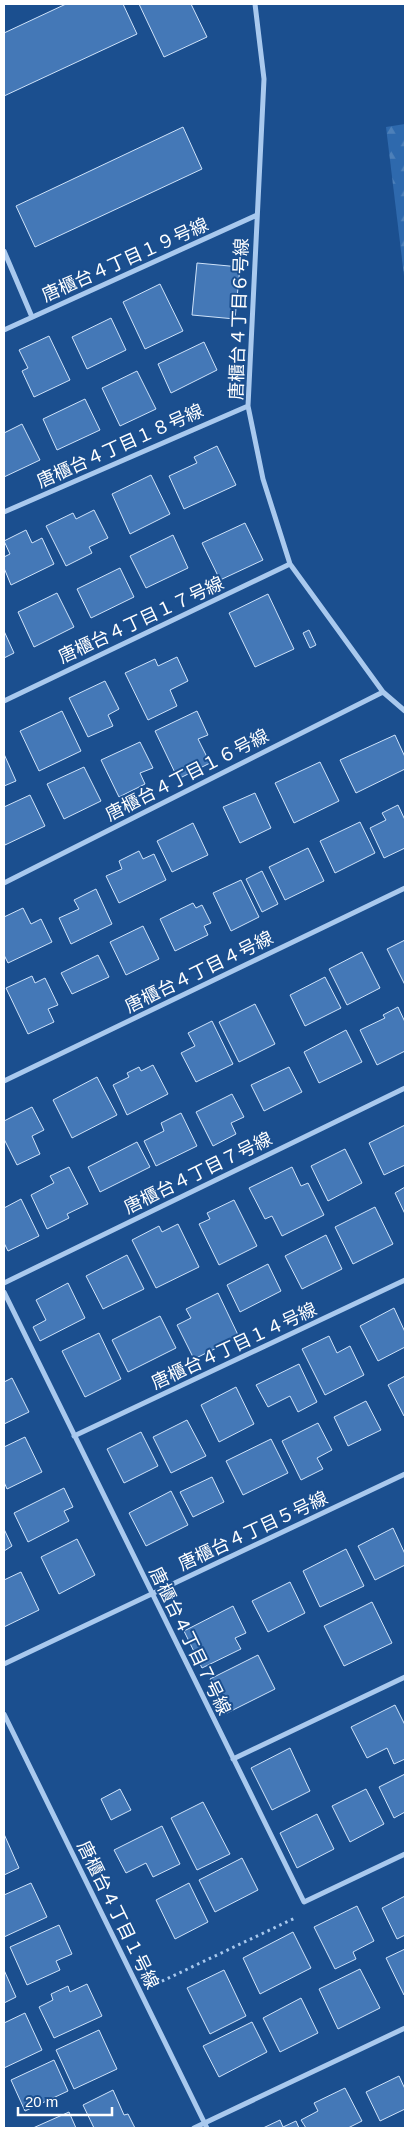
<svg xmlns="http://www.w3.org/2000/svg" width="409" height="2132" viewBox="0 0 409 2132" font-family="Arial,'Noto Sans JP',sans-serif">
	<defs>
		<pattern id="forest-firs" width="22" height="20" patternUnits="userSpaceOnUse" patternTransform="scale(1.25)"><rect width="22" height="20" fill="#2e69ad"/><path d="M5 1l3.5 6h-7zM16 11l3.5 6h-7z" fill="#4d80b9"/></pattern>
	</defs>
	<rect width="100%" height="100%" fill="#1b4f8f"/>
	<!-- forest -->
	<path fill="url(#forest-firs)" d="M405,124V284L386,127Z"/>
	<!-- building -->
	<path fill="#4478b7" stroke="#cfe3fa" d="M66,4H123L137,34L4,96V33Z
		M139,4H191L207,37L164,57Z
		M183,127L202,169L35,247L16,206Z
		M197,263L240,267L235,319L192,315Z
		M160,284L183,331L145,349L123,302Z
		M111,318L126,350L87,369L72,337Z
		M49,336L70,380L34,397L22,371L28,368L19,350Z
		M204,342L217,370L171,393L158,364Z
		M137,371L156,409L120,426L102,388Z
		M85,399L100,430L57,450L43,419Z
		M22,424L40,460L4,477V433Z
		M217,446L236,485L184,509L169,476L197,463L194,457Z
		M151,475L170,514L130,534L112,494Z
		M94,510L108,538L89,547L92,553L66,566L46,526L73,513L76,519Z
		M245,523L263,560L220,580L202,543Z
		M26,530L32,543L42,538L54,564L11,585L4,568V557L10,554L4,541Z
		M173,535L188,568L146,588L130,556Z
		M120,568L134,597L91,618L77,589Z
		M57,593L74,627L34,647L18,612Z
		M268,594L294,649L255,667L229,613Z
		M309,630L316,645L310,648L303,633Z
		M4,631L14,653L4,658Z
		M177,657L188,681L170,690L177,706L148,720L125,673L155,659L158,666Z
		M105,681L119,709L108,715L113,726L88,737L69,698Z
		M62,711L81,751L39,771L20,731Z
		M197,711L208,735L198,739L210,763L178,779L155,731Z
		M395,735L405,757V769L356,793L340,760Z
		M140,742L153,768L140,773L145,784L119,797L101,760Z
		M4,754L16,781L4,786Z
		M320,762L339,801L294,823L275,783Z
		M84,767L101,801L64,819L47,784Z
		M255,793L271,828L240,843L223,807Z
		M30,795L45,826L5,845L4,841V807Z
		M398,805L405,820V848L384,858L370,828L386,820L382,813Z
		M360,822L375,853L335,873L320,841Z
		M193,823L208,855L172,872L157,841Z
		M308,848L324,881L285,900L269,867Z
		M139,851L143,859L154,854L166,880L119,903L106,876L122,869L119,861Z
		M262,871L278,904L262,912L246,879Z
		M241,880L259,917L231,931L213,893Z
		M96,889L112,924L71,944L59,918L79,909L74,900Z
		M193,903L196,908L202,905L211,923L204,926L208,935L175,951L160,919Z
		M23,908L31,924L41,919L52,942L8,963L4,955V917Z
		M143,926L159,959L126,975L110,942Z
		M405,940V985L387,949Z
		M362,952L380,988L347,1005L329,969Z
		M98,955L109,977L72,994L61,973Z
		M32,976L35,983L45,978L58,1005L48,1009L54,1022L28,1034L6,988Z
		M325,977L341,1008L305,1026L290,995Z
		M255,1004L275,1044L239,1062L219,1022Z
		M398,1007L405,1022V1051L377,1065L360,1030L385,1018L383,1015Z
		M212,1021L233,1064L196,1082L181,1053L195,1046L188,1033Z
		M346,1030L362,1062L319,1083L304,1052Z
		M153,1065L168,1094L127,1115L113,1085L129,1077L127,1073L139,1067L141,1071Z
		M289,1067L302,1092L264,1111L251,1085Z
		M97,1077L117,1115L72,1138L53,1100Z
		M232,1094L244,1117L231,1123L236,1134L213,1146L196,1112Z
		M32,1107L44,1130L32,1136L40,1154L17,1165L4,1139V1121Z
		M181,1113L197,1146L156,1166L144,1141L164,1131L161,1123Z
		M405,1125V1165L384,1175L369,1143Z
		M137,1142L150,1167L100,1192L88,1167Z
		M345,1149L362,1183L328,1201L311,1166Z
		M69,1167L88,1204L67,1214L69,1218L47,1229L31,1195L54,1183L50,1176Z
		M292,1167L301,1186L308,1183L324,1215L282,1236L272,1216L265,1219L249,1188Z
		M405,1187V1214L395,1193Z
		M21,1199L39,1236L8,1251L4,1243V1208Z
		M234,1200L257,1246L219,1265L199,1224L210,1219L207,1213Z
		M375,1207L393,1244L353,1264L335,1227Z
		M178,1224L199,1267L156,1288L132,1240L159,1226L162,1232Z
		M326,1235L342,1269L302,1289L285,1256Z
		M127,1255L144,1289L103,1309L86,1276Z
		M268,1264L281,1291L240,1312L227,1285Z
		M68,1283L85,1318L40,1341L33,1327L46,1320L36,1300Z
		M218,1293L239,1337L194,1359L177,1325L191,1318L186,1309Z
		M394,1308L405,1332V1347L378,1361L360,1326Z
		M160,1316L176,1348L128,1372L112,1340Z
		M99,1333L121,1379L85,1397L62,1351Z
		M329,1336L337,1353L350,1346L364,1375L325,1395L302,1349Z
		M299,1364L317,1402L298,1412L290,1396L268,1407L256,1385Z
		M405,1376V1416H404L388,1385Z
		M12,1378L29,1412L4,1424V1382Z
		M236,1387L254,1424L219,1442L201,1405Z
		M366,1401L381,1430L348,1446L334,1417Z
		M187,1420L206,1456L171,1473L153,1437Z
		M318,1423L332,1450L317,1458L323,1469L301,1480L282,1441Z
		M141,1432L158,1466L124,1483L107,1449Z
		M25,1437L42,1472L7,1489L4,1482V1447Z
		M271,1439L288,1473L243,1495L226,1461Z
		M212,1477L224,1502L193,1517L180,1492Z
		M64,1488L73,1507L64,1511L69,1521L28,1542L14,1513Z
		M171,1491L188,1525L146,1546L129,1513Z
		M393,1528L405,1554V1565L375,1580L358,1546Z
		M4,1529L12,1546L4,1551Z
		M77,1539L95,1575L59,1594L41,1557Z
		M346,1549L364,1586L320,1607L303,1571Z
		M21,1572L39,1610L4,1627V1580Z
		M290,1582L305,1613L268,1632L252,1601Z
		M372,1602L392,1643L344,1666L324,1626Z
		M233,1606L246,1633L235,1638L241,1649L202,1668L184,1631Z
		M258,1655L275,1689L227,1713L210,1679Z
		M395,1705L405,1725V1759L394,1764L387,1748L367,1758L351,1727Z
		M290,1748L310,1791L272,1810L251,1768Z
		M405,1774V1812L394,1818L379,1787Z
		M120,1789L131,1810L111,1820L101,1799Z
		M366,1789L384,1824L350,1842L332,1806Z
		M203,1802L230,1854L197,1870L171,1818Z
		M317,1814L334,1849L297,1868L280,1833Z
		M162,1826L180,1864L153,1877L146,1863L126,1873L114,1850Z
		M4,1834L19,1868L4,1875Z
		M242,1858L258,1890L215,1912L199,1880Z
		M31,1883L47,1917L4,1937V1895Z
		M189,1883L208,1922L175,1939L156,1900Z
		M405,1896V1935L397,1939L382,1908Z
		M357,1906L374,1941L353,1952L356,1959L335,1969L314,1927Z
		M59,1925L72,1954L56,1961L60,1970L27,1985L10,1947Z
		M293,1932L311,1968L260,1994L243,1958Z
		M405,1949V1994L404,1995L386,1958Z
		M360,1969L380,2008L338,2029L319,1989Z
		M4,1970L16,1997L4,2003Z
		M224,1970L246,2016L210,2034L187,1988Z
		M87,1984L102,2016L54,2038L39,2007L53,2000L51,1994L68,1986L70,1992Z
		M301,1998L318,2033L280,2052L263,2018Z
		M25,2013L42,2050L4,2068V2023Z
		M252,2022L267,2052L219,2077L203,2046Z
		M99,2030L117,2069L74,2089L56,2050Z
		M54,2060L68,2091L25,2111L11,2080Z
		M399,2076L405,2089V2109L380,2121L366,2092Z
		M345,2088L362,2121L348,2128H306L301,2120L318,2111L314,2103Z
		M113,2090L124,2115L128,2114L135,2128H94L83,2105Z
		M69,2112L76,2128H33Z
		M280,2120L283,2127L296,2121L299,2128H263Z"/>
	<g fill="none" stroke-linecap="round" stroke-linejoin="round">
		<!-- path -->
		<path stroke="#a9c9ee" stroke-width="3" stroke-dasharray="2.5 4" stroke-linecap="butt" d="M156,1984L295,1918"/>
		<!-- street -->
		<path stroke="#a9c9ee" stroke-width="5" d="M255,4L264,79L248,406L263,479L290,564L383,692L405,711
			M4,251L32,317
			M4,330L257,215
			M4,512L248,406
			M4,701L290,564
			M4,883L383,692
			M4,1081L405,888
			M4,1283L405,1088
			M4,1292L304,1902L405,1854
			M74,1436L405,1280
			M4,1664L405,1474
			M4,1714L207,2128
			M233,1759L405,1677
			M194,2128L405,2028"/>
	</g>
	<g text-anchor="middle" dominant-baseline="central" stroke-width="4" stroke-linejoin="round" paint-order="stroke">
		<!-- street labels -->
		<g font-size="18" fill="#fff" stroke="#1b4f8f">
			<text transform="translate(125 260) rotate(-24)">唐櫃台４丁目１９号線</text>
			<text transform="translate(239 319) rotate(-88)">唐櫃台４丁目６号線</text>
			<text transform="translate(120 446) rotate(-24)">唐櫃台４丁目１８号線</text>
			<text transform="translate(141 620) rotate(-25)">唐櫃台４丁目１７号線</text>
			<text transform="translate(187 775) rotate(-27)">唐櫃台４丁目１６号線</text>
			<text transform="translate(199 972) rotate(-26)">唐櫃台４丁目４号線</text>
			<text transform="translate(198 1173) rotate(-26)">唐櫃台４丁目７号線</text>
			<text transform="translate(234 1346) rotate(-25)">唐櫃台４丁目１４号線</text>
			<text transform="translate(253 1531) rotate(-25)">唐櫃台４丁目５号線</text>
			<text transform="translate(190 1641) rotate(64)">唐櫃台４丁目７号線</text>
			<text transform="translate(118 1915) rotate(64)">唐櫃台４丁目１号線</text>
		</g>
	</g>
	<!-- border -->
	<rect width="409" height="2132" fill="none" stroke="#ffffff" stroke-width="10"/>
	<!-- scale -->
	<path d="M18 2107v8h94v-8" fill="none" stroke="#ffffff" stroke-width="2.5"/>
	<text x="25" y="2107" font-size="15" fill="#ffffff" stroke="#1b4f8f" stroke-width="4" paint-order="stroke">20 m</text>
</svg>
